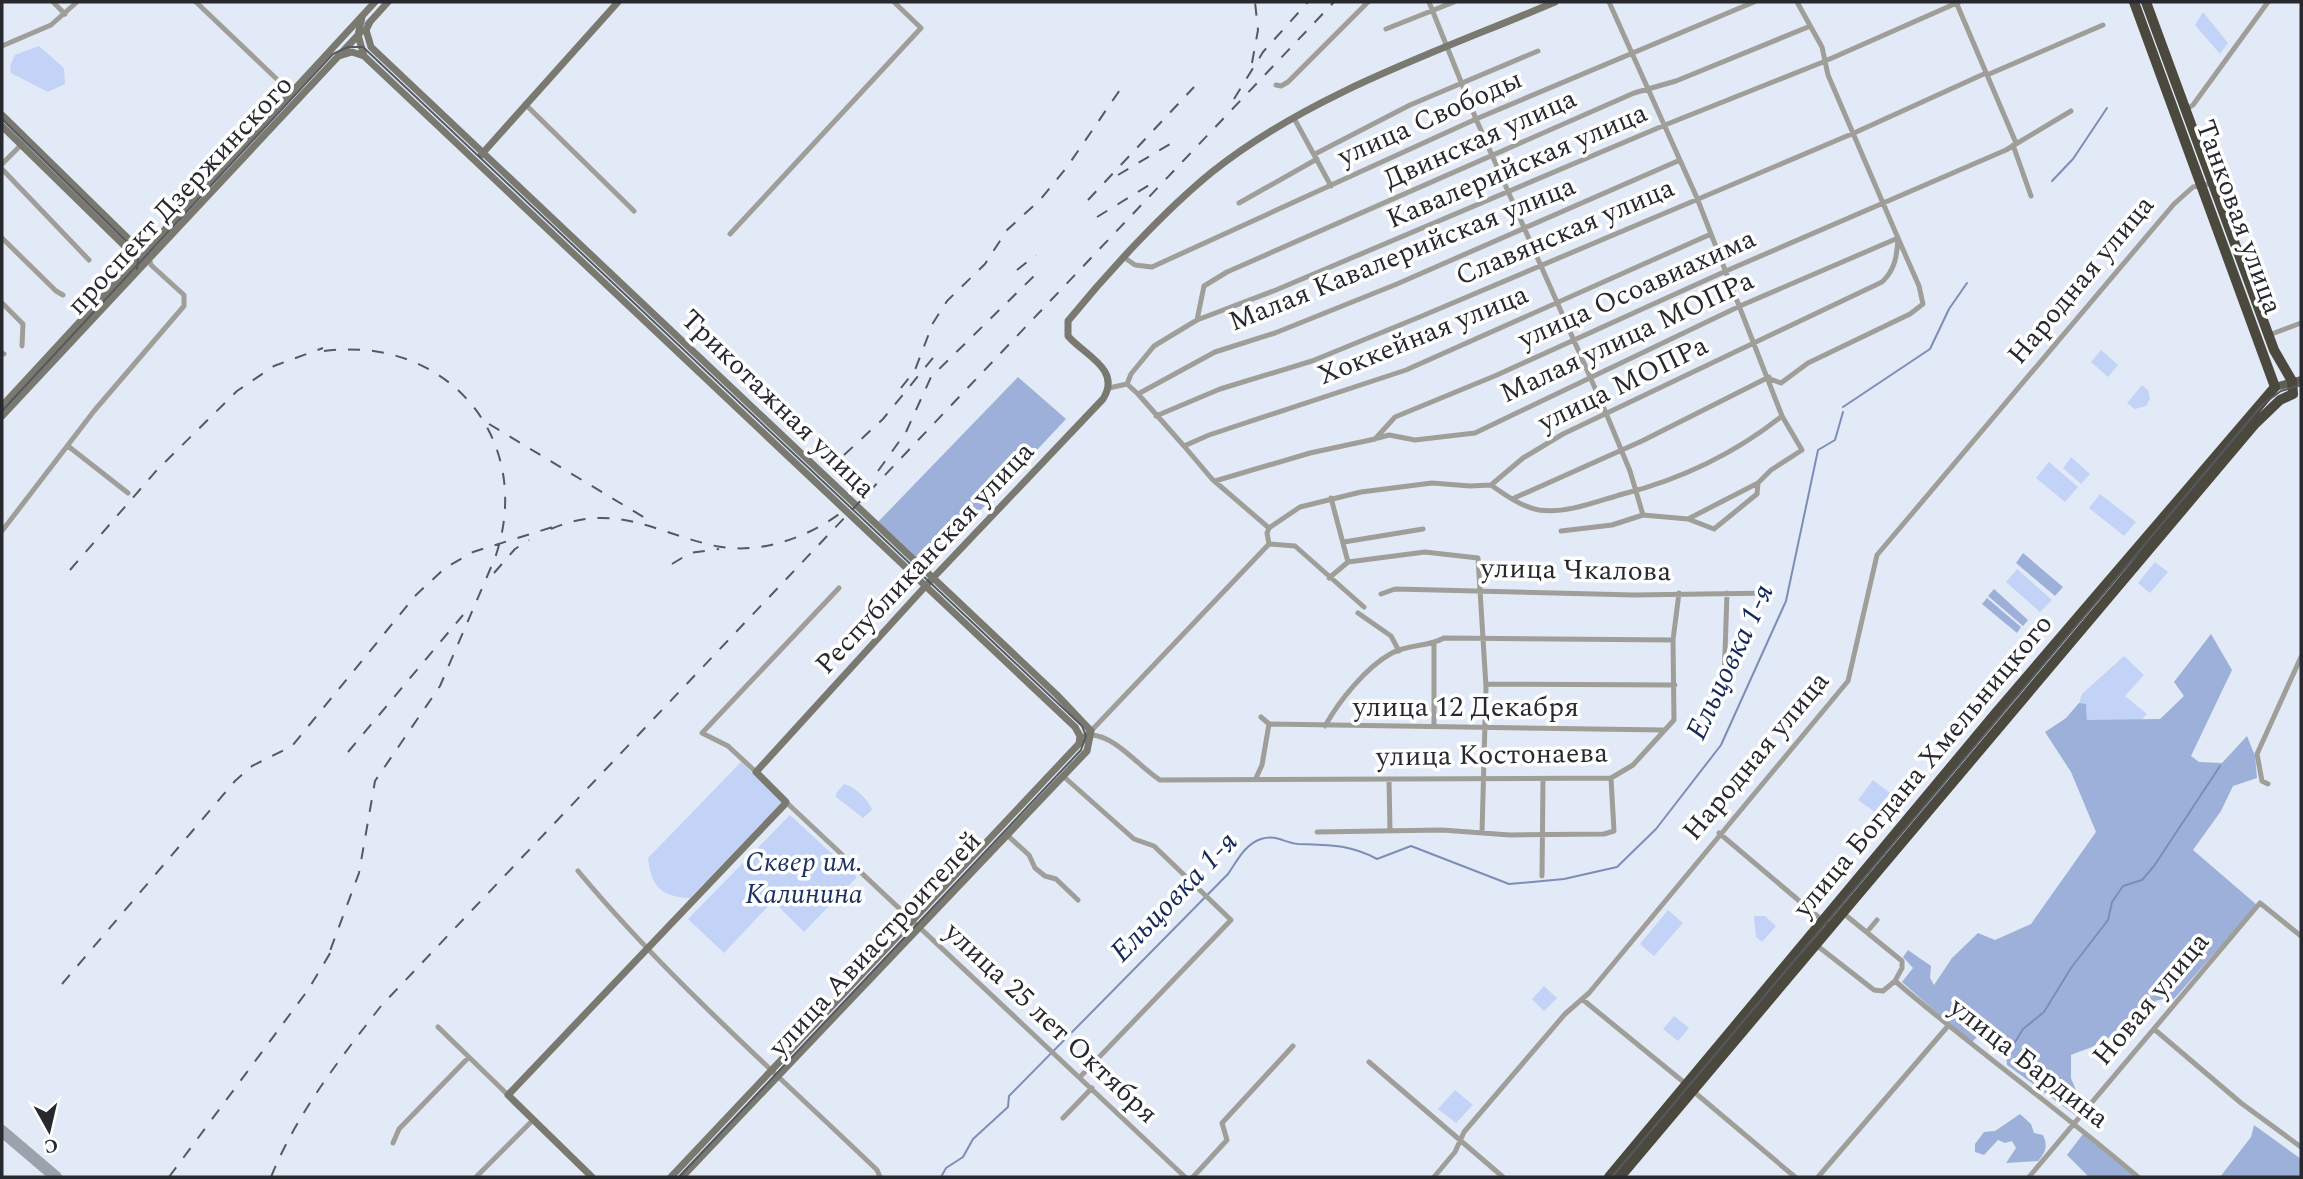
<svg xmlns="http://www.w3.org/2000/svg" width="2303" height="1179" viewBox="0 0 2303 1179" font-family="Spectral,serif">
	<rect width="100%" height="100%" fill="#e3eaf7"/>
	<!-- green -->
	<path fill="#c2d3f7" d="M2203,12L2228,43L2220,54L2195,25Z
		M39,46L64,68L65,84L48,92L11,73L10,66L15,55Z
		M2101,350L2118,365L2108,377L2091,362Z
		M2142,385L2148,390L2150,399L2146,406L2135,409L2127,403Z
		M2071,457L2090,474L2081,484L2063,468Z
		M2049,462L2078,487L2065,502L2036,478Z
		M2100,494L2136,522L2124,536L2089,508Z
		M2155,562L2168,572L2150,593L2138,583Z
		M2017,569L2052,600L2040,612L2006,582Z
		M2124,656L2144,675L2125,696L2147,714L2141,720H2087L2086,705L2079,703L2082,694Z
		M741,762L782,802L690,898C661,897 651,886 648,858Z
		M1873,780L1890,793L1875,812L1858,800Z
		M844,784C854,786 869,800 872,810L863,818L836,797V793Z
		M790,815L857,877L804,932L773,901L724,953L688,919Z
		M1668,910L1683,923L1654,956L1640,944Z
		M1754,916H1765L1776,926L1762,942L1756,937Z
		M1544,986L1557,998L1544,1011L1532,999Z
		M1674,1016L1689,1028L1678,1041L1663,1029Z
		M1455,1090L1473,1105L1456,1123L1438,1109Z"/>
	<!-- forest -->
	<path fill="#9db0d9" d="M1018,377L1066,419L926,568L877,523Z
		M2023,553L2063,587L2055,596L2016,563Z
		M1994,589L2028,620L2023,626L1988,596Z
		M1987,598L2021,627L2017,633L1982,604Z
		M2211,634L2232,670L2191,756L2199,762L2222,763L2247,736L2255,756L2257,778L2233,786L2221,811L2193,850L2257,905L2174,999C2145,995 2127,1024 2106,1040C2096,1047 2082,1050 2071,1055V1078L2081,1103L2075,1115L2007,1065L2006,1051L1981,1033L1971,1043L1902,982L1913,968L1903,957L1908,950L1931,966L1930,978L1934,985L1952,958L1978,933L1995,940L2031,924L2096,832L2071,772L2045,732L2066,718L2079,703L2086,704L2087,720L2160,719L2184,696L2174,682Z
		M2020,1114L2031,1124L2034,1133L2043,1135C2048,1146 2046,1152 2038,1161L2006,1163L2016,1148L2012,1141L2005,1143L1998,1140L1984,1155L1975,1152V1144L1984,1132L1995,1131Z
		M2254,1125L2301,1159V1177H2220L2251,1137Z
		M2083,1134L2134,1176L2089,1177L2067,1155Z"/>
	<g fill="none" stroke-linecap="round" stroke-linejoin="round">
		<!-- stream -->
		<path stroke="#7c8eb6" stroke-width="2" d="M2052,181L2073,159L2107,108
			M1843,407L1930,349L1949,309L1967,283
			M2009,1052L2023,1029L2044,1012L2071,968L2108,920L2112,902L2123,886L2142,880L2154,866L2220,766
			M941,1177L946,1168L963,1157L973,1139L1008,1107L1009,1096L1228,874C1237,861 1245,844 1261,839C1277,834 1284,843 1298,844C1328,845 1349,844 1377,859L1411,846L1509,884L1564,879L1617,867L1656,829L1721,745L1786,601L1818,450L1835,440L1843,412"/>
		<!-- taxiway -->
		<path stroke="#9ca2ac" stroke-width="12" d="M2,1131L56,1177"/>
		<!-- street -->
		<path stroke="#9f9e98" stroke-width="5" d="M53,2L65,14
			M196,2L284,86L293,90
			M1429,2L1476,119L1606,413L1630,471L1643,515
			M1956,2L2016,143
			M1386,29L1454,2
			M2,46L51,25L77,2
			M1987,75L2103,25
			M1276,85L1281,86L1288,82L1368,2
			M525,104L634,211
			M2185,110L2193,105L2268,2
			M1295,120L1331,186
			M2013,145L2031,196
			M1315,154L1410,105L1538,51
			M2,164L22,144
			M2,169L89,260
			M1239,203L1317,159
			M730,234L921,28L894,2
			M2,238L56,291L63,295
			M1125,258L1135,265L1152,267L1476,119L1754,2
			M2,303L23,324L22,346
			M1197,320L1204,286L1227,272L1634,93L1676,81L1808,27
			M2269,335L2301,323
			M2,353L4,354
			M1127,384L1138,394L1215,352L1275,333L1397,284L1680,160
			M1109,388L1127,384L1131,374L1154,346L1197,320L1276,290L1665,125L1823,62L1959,2
			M1138,394L1184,446L1209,435L1406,370L1711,234
			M1156,416L1220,389L1312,361L1422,316L1854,133L1986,73
			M1378,438L1389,435L1415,440L1475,433L1740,306L1898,238L1919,286L1923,304L1910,314L1808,363L1781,383L1770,379
			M68,446L128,493
			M1184,446L1212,479L1269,528L1267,533L1269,544L1295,546L1364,607
			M1215,481L1310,453L1375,439L1395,417L1497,375L1726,271L2006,150L2071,111
			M1491,485C1505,495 1522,507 1539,510C1566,514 1598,501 1623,494C1682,479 1734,454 1782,416L1697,198L1609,2
			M1512,499L1642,441L1769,377
			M1688,519L1714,529L1757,494L1758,483
			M1269,528L1300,507L1361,492L1432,483L1470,486L1491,485L1523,458L1563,434L1882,282C1895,270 1897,256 1898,238L1828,75L1822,47L1797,2
			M2,531L94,411L184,306V295L151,265L149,258
			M1561,531L1612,525L1643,515L1688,519L1758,483L1771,470L1802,450L1782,416
			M1344,542L1423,529
			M1348,562L1425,552L1478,558L1486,687L1482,832
			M1329,578L1348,562L1331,498
			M1381,594L1395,589L1634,595L1772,593
			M1358,613L1391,636L1399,651
			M1434,644V727
			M1724,682L1727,593
			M1486,684L1675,685
			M1261,717L1269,724
			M1269,724L1663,730
			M1325,726C1339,701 1366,667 1392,653C1409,644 1428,647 1444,638L1673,640
			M1091,731L1269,544
			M1091,735C1116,736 1139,767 1160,780L1611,778L1633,765L1674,720L1673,640L1679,593
			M756,772L728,746L702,733L839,588
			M1063,776L1134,839L1154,846L1231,920L1080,1077
			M1256,778L1262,765L1269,724
			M1389,779L1390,831
			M2268,784L2262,781L2257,754L2301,657
			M786,802L1185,1177
			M1317,832L1442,830L1510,835L1604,834L1614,831L1611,778
			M1719,833L1829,926
			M1007,835L1029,855L1035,868L1045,876L1056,879L1078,900
			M578,871C669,980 775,1072 877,1170L880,1177
			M1542,876L1543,779
			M1843,913L1902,961V968L1895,981
			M1867,932L1877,920
			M1815,944L1874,990L1883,991L1895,981C1974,1049 2059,1109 2138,1177
			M1582,999L1686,1084
			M438,1027L508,1095
			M2154,1029L2241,1103L2301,1147
			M1369,1062L1503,1177
			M1693,1091L1795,1177
			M1063,1118L1092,1088
			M393,1143L399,1129L469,1057
			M476,1177L533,1120
			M1193,1177L1227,1140L1222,1123L1293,1046
			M1434,1177L1455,1152L1464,1132L1565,1014L1589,993L1848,681L1877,555L2174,204L2193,187L2214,183
			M1818,1177L1948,1026
			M2029,1177L2260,903L2301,936"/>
		<!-- secondary -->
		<path stroke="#7a7970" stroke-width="7" d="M362,17L358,35L364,56L1075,727L1080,736L1079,744
			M370,22L366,30L371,47L1057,695L1091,731L1087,751L682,1177
			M368,24L388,2
			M339,56L352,52L364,56
			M2,115L146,256
			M2,126L141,262
			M481,155L618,2
			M2,406L375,2
			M2,416L360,33
			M592,1177L508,1095L785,804L786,802L756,772L932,579L1103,399C1122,369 1084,355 1068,336V321C1108,272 1163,212 1212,172C1311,93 1440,51 1555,2
			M671,1177L1091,731"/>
		<!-- primary -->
		<path stroke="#615f55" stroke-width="8" d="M2275,387L2301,380"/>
		<!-- highway -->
		<path stroke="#4b493d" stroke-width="10" d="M2134,2L2275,387
			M1609,1177L1995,714L2275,387
			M1620,1177L2254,425L2280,400L2293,394L2292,381L2274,350L2146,2"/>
		<!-- tram -->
		<path stroke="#555960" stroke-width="2" d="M2,119L132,247L138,259L137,269
			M2,411L333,54L348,47H363L1082,726L1086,736L1081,750L679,1177
			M1612,1177L2263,404L2281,391L2301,385"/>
		<!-- rail -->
		<path stroke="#555960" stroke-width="2" stroke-dasharray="12 12" stroke-linecap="butt" d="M1252,63L1258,30L1255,2
			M1234,99L1263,52L1308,2
			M1118,175L1170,144
			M1088,200L1194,87
			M1097,217L1151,184
			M1017,270L1036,255
			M324,351C448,335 536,440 495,558L440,686L375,781L359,873L327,959
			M901,388L915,370L933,323L947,301L985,264L1007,230L1040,200L1067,167L1124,84
			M489,424L645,518
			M844,455L883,419L937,353
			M878,471L906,432L931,377L1036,274
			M551,529C612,502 653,531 711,545C756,556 806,539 842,512
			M672,564L690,553L719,549
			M70,570L157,470L237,391L274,366L323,348
			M494,573L515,549L529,540
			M348,752L463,615
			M62,984L235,781L252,766L292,746L416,595L445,568L473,552L559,525
			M169,1177L308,990L332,950
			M271,1177C297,1113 339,1060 381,1006L1334,2"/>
	</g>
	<g text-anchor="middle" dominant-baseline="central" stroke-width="7" stroke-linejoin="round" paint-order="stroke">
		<!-- street labels -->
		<g font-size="28" fill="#27292e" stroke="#fff">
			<text transform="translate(1430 118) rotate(-24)">улица Свободы</text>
			<text transform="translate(1480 139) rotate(-24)">Двинская улица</text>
			<text transform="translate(1517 166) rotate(-23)">Кавалерийская улица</text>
			<text transform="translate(180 195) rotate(-47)">проспект Дзержинского</text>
			<text transform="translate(2239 217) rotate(70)">Танковая улица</text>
			<text transform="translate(1565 232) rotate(-23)">Славянская улица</text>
			<text transform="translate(1402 254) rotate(-22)">Малая Кавалерийская улица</text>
			<text transform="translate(2081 280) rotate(-50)">Народная улица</text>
			<text transform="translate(1637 289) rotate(-24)">улица Осоавиахима</text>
			<text transform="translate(1423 335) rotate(-22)">Хоккейная улица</text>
			<text transform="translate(1627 337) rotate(-25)">Малая улица МОПРа</text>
			<text transform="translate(1623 384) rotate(-26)">улица МОПРа</text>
			<text transform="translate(778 404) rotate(44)">Трикотажная улица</text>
			<text transform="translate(925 558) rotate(-47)">Республиканская улица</text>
			<text transform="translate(1576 570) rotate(1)">улица Чкалова</text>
			<text x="1466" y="707">улица 12 Декабря</text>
			<text transform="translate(1492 755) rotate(-1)">улица Костонаева</text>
			<text transform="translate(1756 756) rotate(-50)">Народная улица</text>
			<text transform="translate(1923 766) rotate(-50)">улица Богдана Хмельницкого</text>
			<text transform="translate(875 944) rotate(-47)">улица Авиастроителей</text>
			<text transform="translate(2151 999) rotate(-50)">Новая улица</text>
			<text transform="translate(1051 1023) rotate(43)">улица 25 лет Октября</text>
			<text transform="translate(2029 1063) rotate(38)">улица Бардина</text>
		</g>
		<!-- park labels -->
		<g font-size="28" font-style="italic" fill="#1d3264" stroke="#fff">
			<text x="804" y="862">Сквер им.<tspan x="804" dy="32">Калинина</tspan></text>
		</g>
		<!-- water labels -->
		<g font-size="30" font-style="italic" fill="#142859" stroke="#fff">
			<text transform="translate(1730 662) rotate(-65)">Ельцовка 1-я</text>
			<text transform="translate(1174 897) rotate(-46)">Ельцовка 1-я</text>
		</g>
	</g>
	<!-- border -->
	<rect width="2303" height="1179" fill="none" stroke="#27292e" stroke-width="7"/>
	<!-- north arrow -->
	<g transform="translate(49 1130) rotate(172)" stroke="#ffffff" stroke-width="5" paint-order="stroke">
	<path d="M0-5L12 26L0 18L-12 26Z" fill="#27292e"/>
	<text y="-10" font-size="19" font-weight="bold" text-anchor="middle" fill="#27292e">С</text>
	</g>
</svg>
